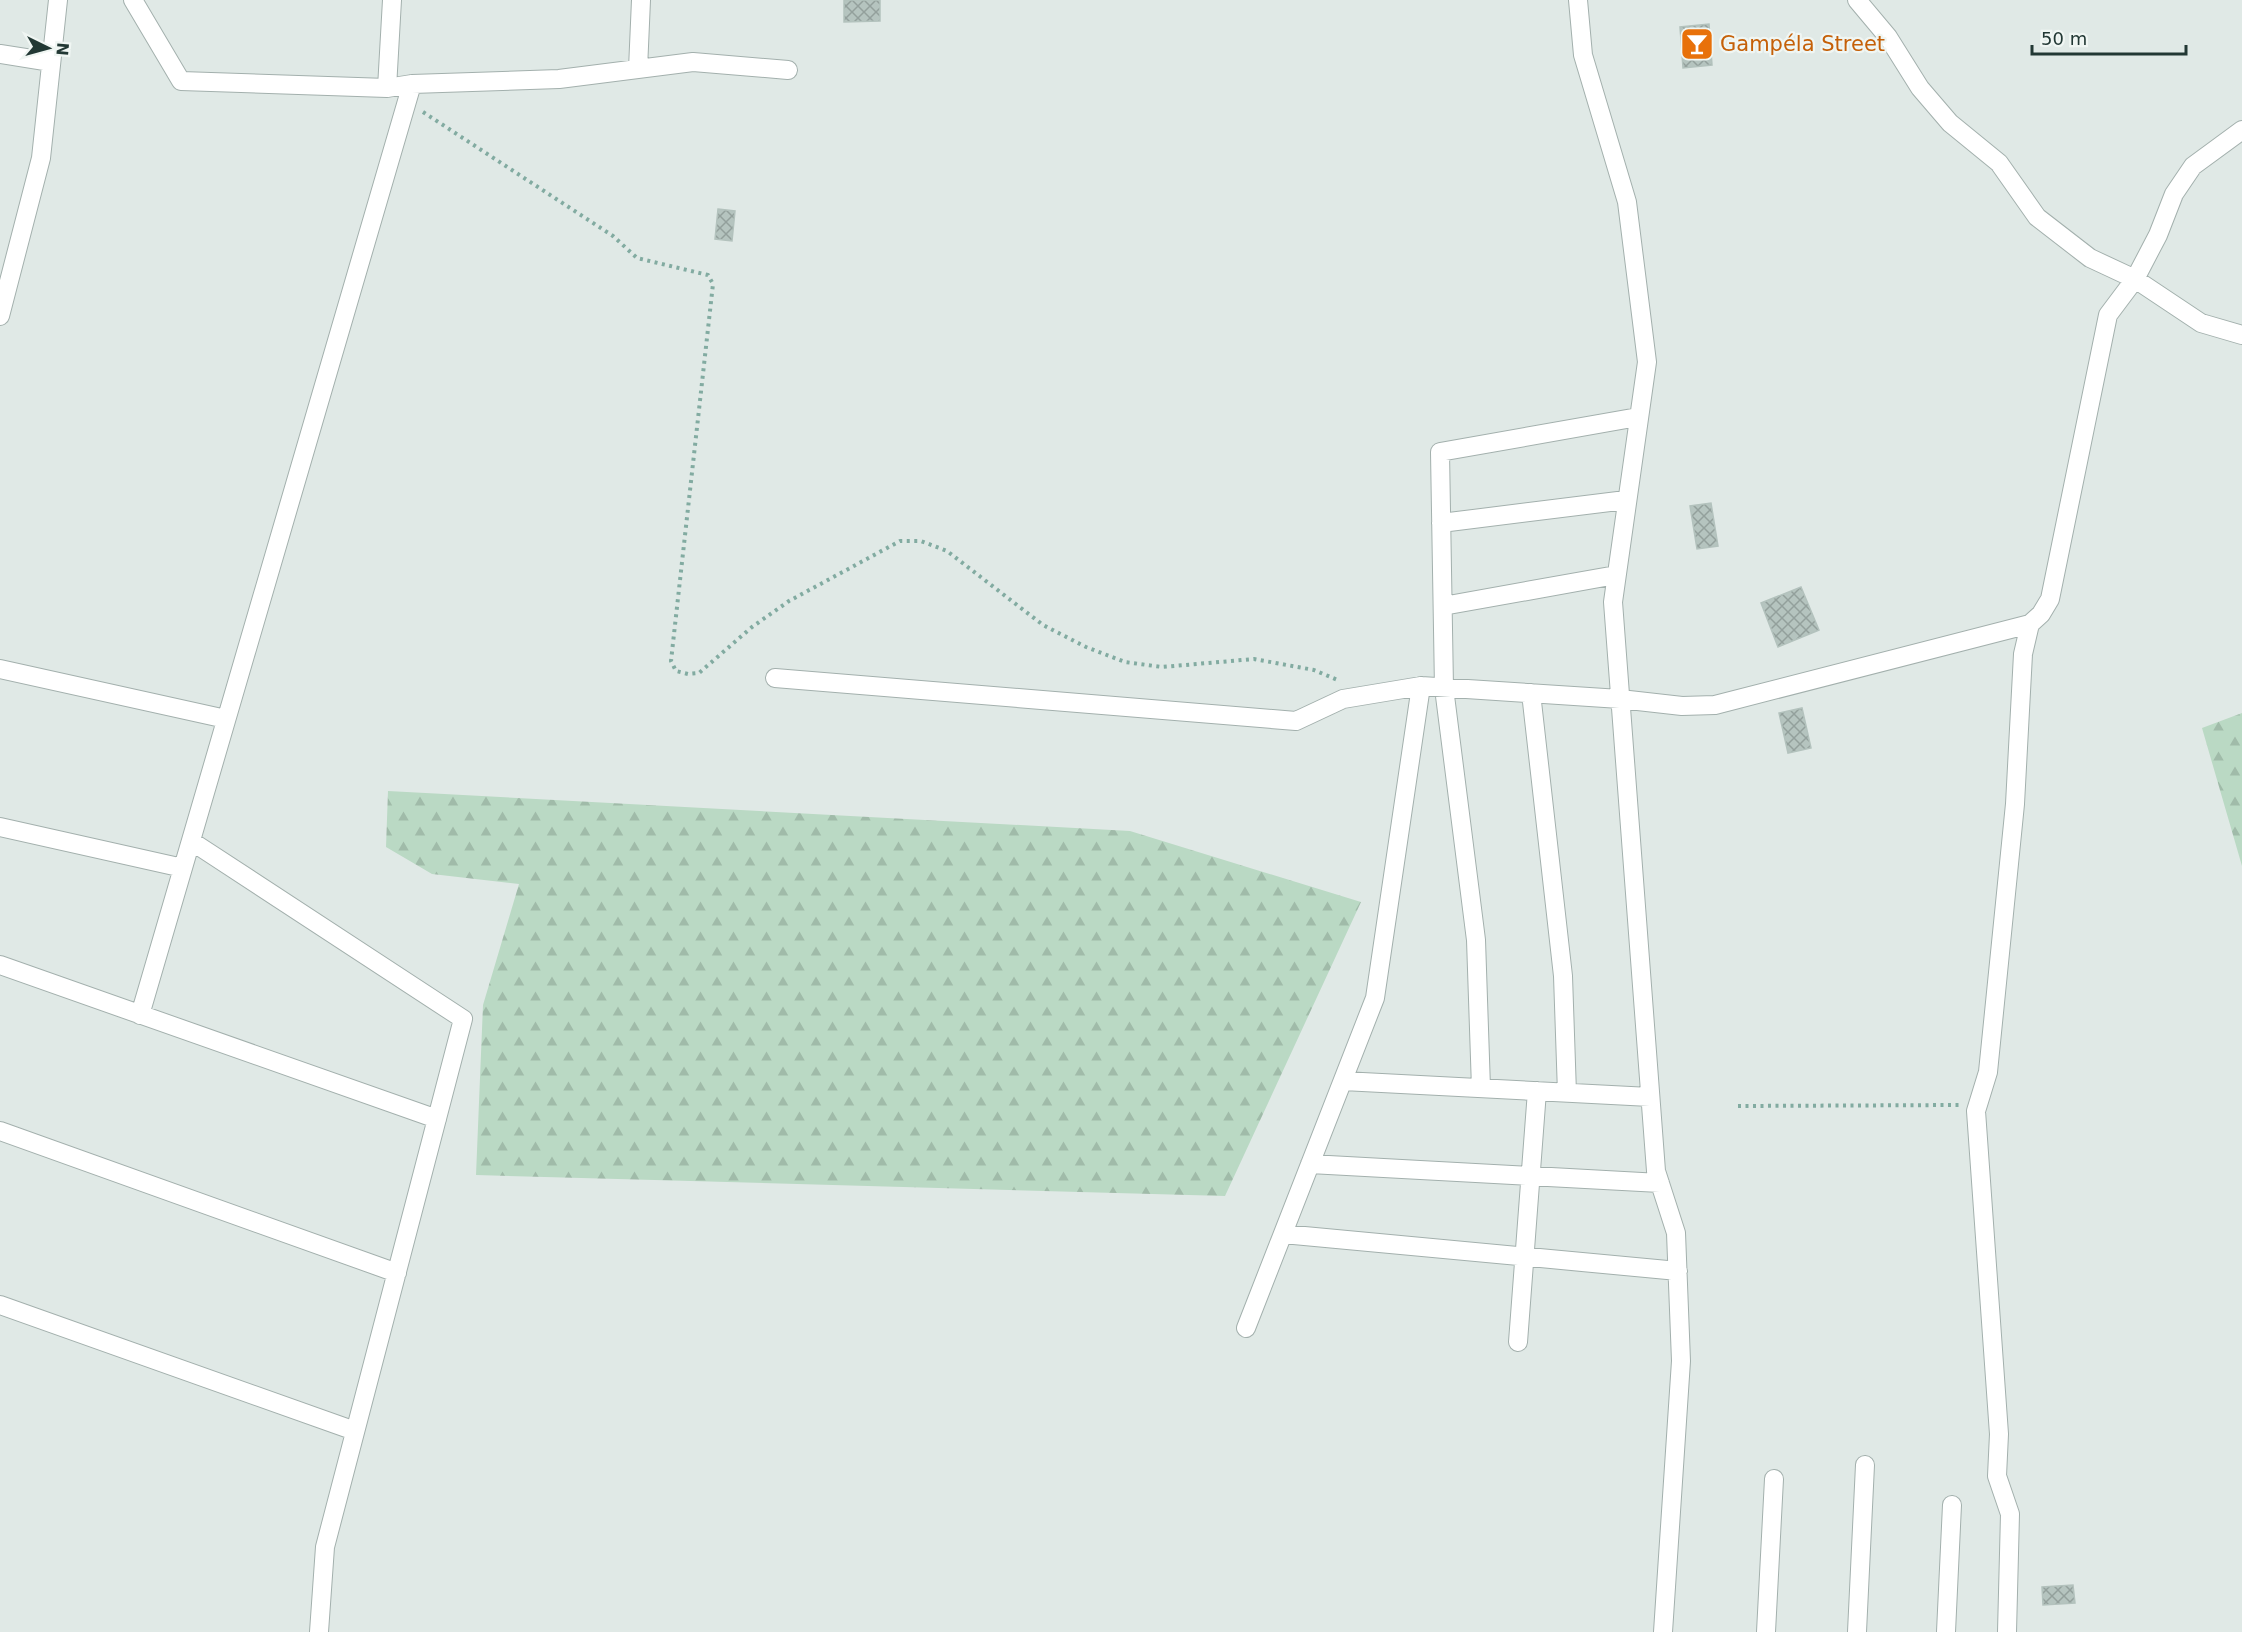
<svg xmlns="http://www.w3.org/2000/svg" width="2242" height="1632" viewBox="0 0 2242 1632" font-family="'DejaVu Sans',sans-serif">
	<defs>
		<pattern id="forest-firs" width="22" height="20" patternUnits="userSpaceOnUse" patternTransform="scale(1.5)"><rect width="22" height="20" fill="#bad9c4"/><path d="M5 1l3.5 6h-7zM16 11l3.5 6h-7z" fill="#a0bba9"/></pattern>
		<pattern id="building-cross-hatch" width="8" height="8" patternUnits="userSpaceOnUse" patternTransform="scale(1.5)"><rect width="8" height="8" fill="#b5c4bf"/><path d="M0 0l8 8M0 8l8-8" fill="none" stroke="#93a09c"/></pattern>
	</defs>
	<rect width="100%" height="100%" fill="#e0e9e6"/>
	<!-- forest -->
	<path fill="url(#forest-firs)" d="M2242,713V866L2202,728Z
		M388,791L1130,831L1361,902L1225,1196L476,1175L483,1005L519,884L432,874L386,847Z"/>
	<!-- building -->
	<path fill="url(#building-cross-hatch)" stroke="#b3c2bd" stroke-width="1.5" d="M844,0H880V21L844,22Z
		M1709,24L1712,65L1683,68L1680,27Z
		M718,209L735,211L732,241L715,239Z
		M1711,503L1718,546L1697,549L1690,506Z
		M1801,587L1819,630L1778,647L1761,603Z
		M1802,708L1811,748L1788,753L1779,713Z
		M2073,1585L2075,1603L2043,1605L2042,1587Z"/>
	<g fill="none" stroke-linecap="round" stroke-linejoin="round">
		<defs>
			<path id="street" d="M133,0L181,81L387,88L412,84L559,79L693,62L788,70
				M1578,0L1583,55L1627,202L1647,362L1613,602L1656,1171L1676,1233L1681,1361L1663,1632
				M1857,0L1888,37L1920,88L1950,123L1999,163L2037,217L2090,258L2135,279L2201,323L2242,335
				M0,54L51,62
				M638,69L641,0
				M387,88L392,0
				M0,316L41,158L58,0
				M1441,523L1626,500
				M1443,606L1616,575
				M0,669L226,719
				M775,678L1296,721L1343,699L1421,686L1620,699L1682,706L1715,705L2030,624
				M1531,693L1563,976L1567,1093
				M0,827L183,868
				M191,841L463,1019L325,1547L319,1632
				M0,965L437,1119
				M140,1015L412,84
				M1343,1081L1650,1097
				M1481,1088L1476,940L1444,688L1440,452L1638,417
				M0,1131L397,1273
				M1310,1164L1660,1183
				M1283,1234L1678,1271
				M0,1305L355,1431
				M1246,1328L1375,998L1421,686
				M1518,1342L1537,1091
				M1766,1632L1774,1479
				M1857,1632L1865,1465
				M1946,1632L1952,1505
				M2007,1632L2010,1514L1997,1476L1999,1434L1976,1111L1988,1072L2015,804L2023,654L2030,624L2041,614L2050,599L2108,315L2135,279L2158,235L2174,194L2193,166L2242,130"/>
		</defs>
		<!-- street casing -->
		<use href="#street" stroke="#a3b0ad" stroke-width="20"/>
		<!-- path -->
		<path stroke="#82aba1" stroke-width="4" stroke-dasharray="3 4.5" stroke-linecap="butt" d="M423,112L613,236L637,258L708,275L713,284L671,661L676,671L688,674L699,673L752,627L789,601L900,541H921L947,551L1043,625L1086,647L1125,662L1162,667L1254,659L1314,670L1340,681
			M1738,1106L1960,1105"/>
		<!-- street -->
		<use href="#street" stroke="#fff" stroke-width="18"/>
	</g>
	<!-- icons -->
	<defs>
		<symbol id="bar-square" viewBox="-11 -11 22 22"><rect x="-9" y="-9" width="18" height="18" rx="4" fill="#e8710a" stroke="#f0f6f3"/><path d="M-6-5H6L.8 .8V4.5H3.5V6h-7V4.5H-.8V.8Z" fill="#fff"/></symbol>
	</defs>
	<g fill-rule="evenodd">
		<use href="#bar-square" x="1678" y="25" width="38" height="38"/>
	</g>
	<g text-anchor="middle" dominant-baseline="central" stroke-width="4.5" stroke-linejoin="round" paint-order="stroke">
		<!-- food labels -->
		<g font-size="21" fill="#c56008" stroke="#f0f6f3" text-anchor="start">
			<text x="1720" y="44">Gampéla Street</text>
		</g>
	</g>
	<!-- north arrow -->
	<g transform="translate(48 48) rotate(95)" stroke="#f0f6f3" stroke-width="4.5" paint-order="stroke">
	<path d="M0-4.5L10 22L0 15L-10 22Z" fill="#223834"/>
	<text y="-9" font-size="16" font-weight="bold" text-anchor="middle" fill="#223834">N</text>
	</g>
	<!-- scale -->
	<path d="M2032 45v9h154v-9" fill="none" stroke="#223834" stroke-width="3"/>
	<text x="2041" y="45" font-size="18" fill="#223834" stroke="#f0f6f3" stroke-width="4.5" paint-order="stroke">50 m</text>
</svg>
